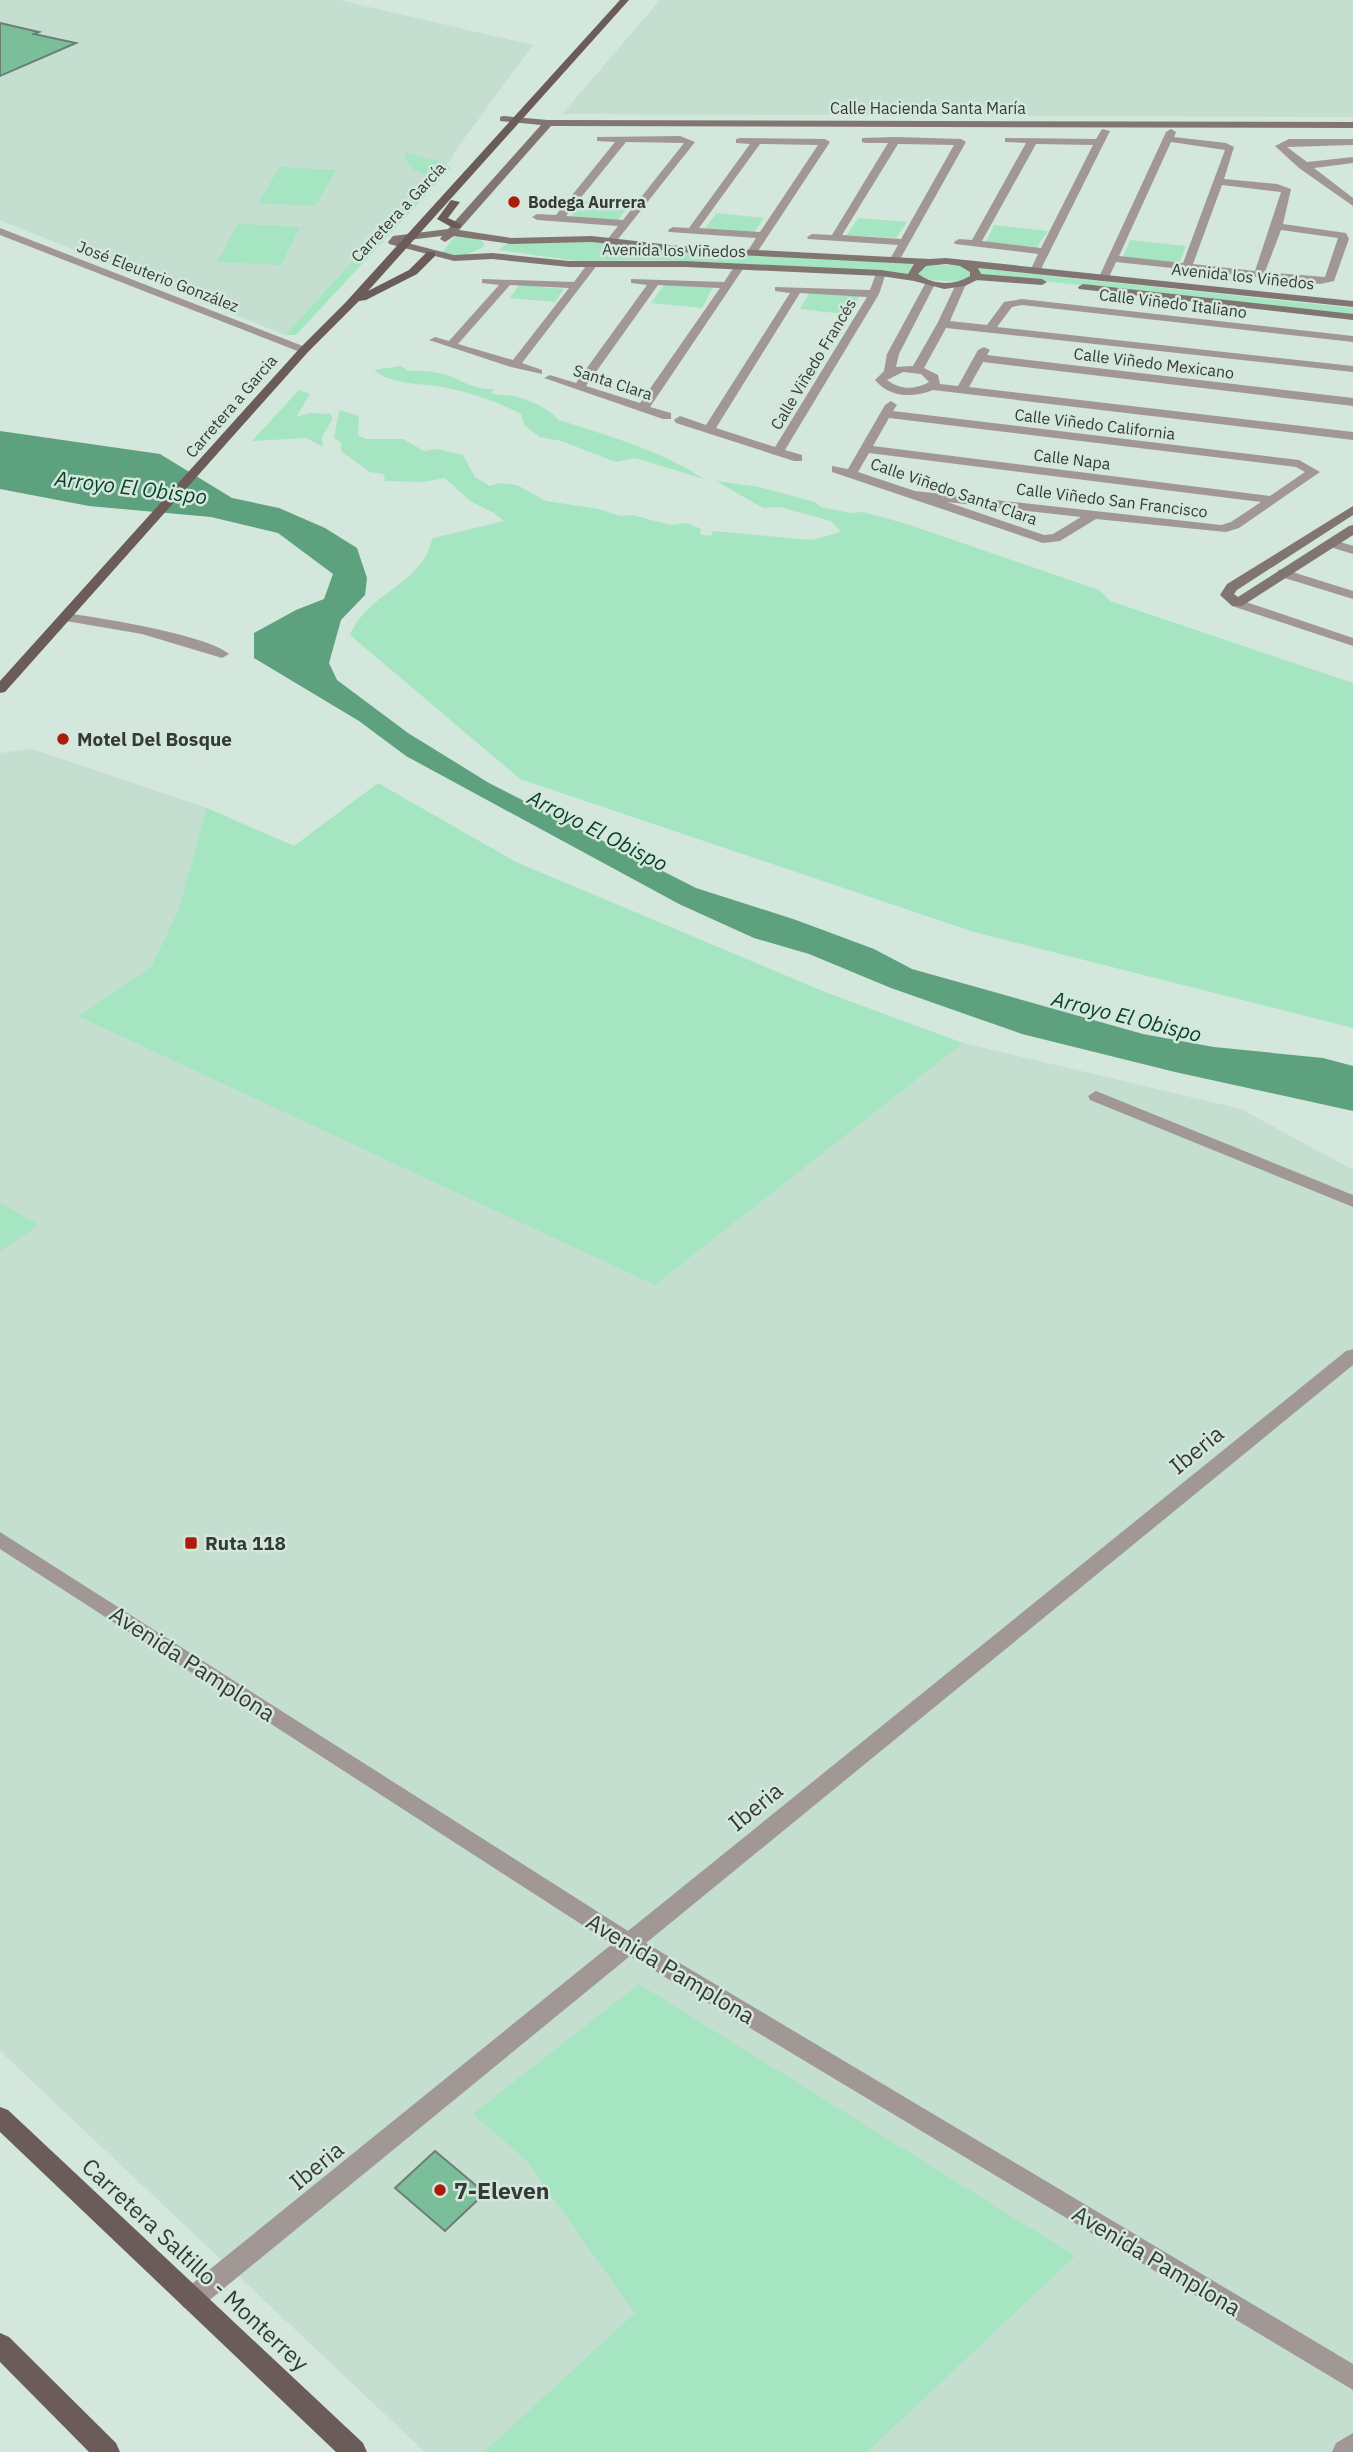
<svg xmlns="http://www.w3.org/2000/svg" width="1353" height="2452" viewBox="0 0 1353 2452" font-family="'IBM Plex Sans',sans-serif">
	<rect width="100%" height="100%" fill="#d4e7dc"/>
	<!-- built -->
	<path fill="#c4decf" d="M0,0H339L533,45L458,147L445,169L285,335L0,220Z
		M660,0H1353V117L562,114Z
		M32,749L207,808L178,911L151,967L79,1015L655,1285L963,1043L1241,1109L1353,1170V2452H425L0,2051V753Z"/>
	<!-- green -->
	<path fill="#a5e5c2" d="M408,153L441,162L451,168L296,335H285L431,177C419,172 407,170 405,155Z
		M280,167L336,170L315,206L258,203Z
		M584,201L628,207L617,221L570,217Z
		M717,213L764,218L754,232L705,228Z
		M858,218L907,222L896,238L847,235Z
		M238,224L300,227L281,265L217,262Z
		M994,225L1048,231L1037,247L986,242Z
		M457,234L480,239L484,243L483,247L466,255L441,254Z
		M1130,240L1186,246L1179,264L1123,257Z
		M599,242L958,266L1353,308V315L1015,278C970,282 938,285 894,272L662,260L576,261L499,250L508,243Z
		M665,284L713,287L702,308L651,303Z
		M519,285L564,289L555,302L510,298Z
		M810,292L860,294L852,315L800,309Z
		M401,366L408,371C421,370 434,371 447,375C464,381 474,390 494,389L491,393C498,396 505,394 513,396C531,400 546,407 559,420C609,436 660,450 704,479L635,458L616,462L561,441L540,437L524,425L521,414C498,402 474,394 448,388C425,383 393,386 374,370Z
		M299,390L310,394L296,417L310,413L331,414L332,420L322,437L323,447L306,438L252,441Z
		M339,410L359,416L358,435L366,439H403L424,451L437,449L463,455L475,477L490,486L499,483L517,485L546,501L599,509L620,516L632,515L671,525L687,523L701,529L700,534L711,536L713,531L812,540L841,532L831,521L780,507L763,508L716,481L759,487L815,502L821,507L850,513L863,512L907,524L1099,590L1110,601L1353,683V1028L974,932L520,779L350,635C366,598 404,589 424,559C428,553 430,545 433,538L504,521L494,513L470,501L445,478L424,482L385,481L384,474L370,472L341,451V443L334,438Z
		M378,783L516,862L825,992L963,1043L655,1285L78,1016L151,967L178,911L207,808L294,846Z
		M0,1203L39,1225L0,1251Z
		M639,1984L1075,2256L867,2452H484L635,2313L526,2160L473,2114Z"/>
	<!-- water -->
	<path fill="#5da17e" d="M0,431L160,454L232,498L279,508L325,528L357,548L367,578L365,595L341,620L329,663L337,680L408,733L489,783L696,888L796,920L874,949L912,969L1143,1034L1214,1047L1323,1058L1353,1066V1111L1175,1072L1022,1034L891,988L809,954L754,938L679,904L406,756L359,721L254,658V633L296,610L324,599L333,574L278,533L211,517L89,506L0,489Z"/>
	<!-- building -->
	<path fill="#7abe9a" stroke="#6d7e74" stroke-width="2" d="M0,23L39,32L34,34L76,43L0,76Z
		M435,2151L485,2193L445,2231L395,2188Z"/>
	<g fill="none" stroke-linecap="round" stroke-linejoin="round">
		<!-- street -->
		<path fill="#a19896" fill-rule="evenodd" d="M1102,129L1110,131L1040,271L1031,269L1038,254L955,244L954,242L959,239L972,240L1026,143L1005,142V138L1096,139ZM1036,144L1093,145L1041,248L982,241Z
			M1171,129L1176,132L1174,137L1226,143L1234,147L1224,179L1277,184L1291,189L1283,224L1346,233L1349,239L1334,281L1320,284L1116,262L1108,279H1100L1099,277L1166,132ZM1171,142L1225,150L1183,263L1119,256ZM1222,185L1281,192L1255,271L1193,264ZM1281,230L1338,238L1325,277L1265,272Z
			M680,136L695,142L615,243L606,241L618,226L537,220L532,217L537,214L556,215L615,142L597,141V137ZM626,142L684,143L623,220L566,216Z
			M895,137L961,139L966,142L899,261L890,259L898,245L808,239L807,237L812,234L832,235L888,143H865L862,142V138ZM898,144L954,145L901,239L842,235Z
			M740,138L825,139L830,142L756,254L747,252L756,238L669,232L668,230L673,227L689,228L750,144L736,143V139ZM760,144L818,145L760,232L699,228Z
			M1289,139H1353V145L1287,147L1307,162L1353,157V163L1314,168L1353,198V206L1299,168L1275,146Z
			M0,228L308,348L310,350L300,352L0,235Z
			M593,261L598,264L522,363L542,370V374L511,367L429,340L435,337L449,341L499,285L482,283V279L574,282L589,262ZM510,285L569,288L513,360L458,344Z
			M736,264L745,266L650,407L671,413V419H663L544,378L550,375L576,383L647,285L631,283V279L724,282ZM658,285L720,288L640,403L586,386Z
			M877,271L886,273L879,294L785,450L802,455V461H794L676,423L674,420L680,416L706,425L790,293L775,291V287L870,290ZM800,293L867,297L775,447L716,428Z
			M930,281L935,284L899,354L896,367L913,366L937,324L956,284L961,281L966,284L950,321L987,325L1004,302L1022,299L1353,336V342L1022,305L1012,307L997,327L1353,366V372L946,328L924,368L938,375L940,384L958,386L978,350L984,347L990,350L987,355L1353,398V406L983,362L969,387L1353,432V440L933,390C913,398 890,398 875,380L884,371L887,354L925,284ZM903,372L921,374L929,382C915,390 900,390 887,380Z
			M891,401L897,405L893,411L1299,460L1320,472L1239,528L1226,532L1096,519L1060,541L1043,543L832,472V466L848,469L885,405ZM889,418L1296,467L1305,472L1270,496L873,446ZM869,453L1261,502L1231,522L1221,525L915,491L858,472ZM947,502L1081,517L1053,534L1044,535Z
			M1331,539L1353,546V554L1327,546L1325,543Z
			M1283,569L1353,591V599L1278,576V570Z
			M1237,599L1353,638V646L1232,606V600Z
			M65,613C97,617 208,635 229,654L222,658L142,634L60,620L58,617Z
			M1096,1091L1353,1195V1207L1090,1100L1088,1096Z
			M1353,1349V1365L646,1943L1353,2364V2390L630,1956L201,2307L192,2310L183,2307L179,2299L183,2291L612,1944L0,1549V1532L628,1931L1346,1351Z
			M1353,2433V2452H1332L1336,2443Z"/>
		<!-- secondary -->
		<path fill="#817572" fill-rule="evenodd" d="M503,116L548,120L1353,122V128L551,126L459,230L511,238L592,236L679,246L930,259L946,258L1353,301V307L978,268L981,274L1042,279L1047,282L1042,285L977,280L965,286L944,289L914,281L881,276L685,267H569L492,259L454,261L389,244L388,242L393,236L448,229L541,125L500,121V117ZM442,236L440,239L445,242L454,236L511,244L592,242L679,252L914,264L908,274L881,270L685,261H569L492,253L454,255L400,241ZM946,264L960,266L970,272V276C954,286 934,285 918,274L926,266Z
			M1083,284L1353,314V320L1079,289L1078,287Z
			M1353,506V515L1237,590L1234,594L1238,597L1349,526L1353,525V535L1242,606H1232L1220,595L1227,584Z"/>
		<!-- primary -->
		<path fill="#6b5c59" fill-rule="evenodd" d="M620,0H629L368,291L409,270L427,252H435V256L417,274L366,300L359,301L308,352L5,692L0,693V681L300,348L345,303Z
			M451,200L460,202L448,218L461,224V228H453L437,219Z
			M0,2107L8,2110L363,2443L367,2452H336L0,2132Z
			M0,2333L9,2337L116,2443L120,2452H89L0,2362Z"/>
	</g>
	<!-- markers -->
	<g fill="#ac1d09" stroke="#d4e7dc" stroke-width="2.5">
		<circle cx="514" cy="202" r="7"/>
		<circle cx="63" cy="739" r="7"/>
		<rect x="184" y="1536" width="14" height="14" rx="3.5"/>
		<circle cx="440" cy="2190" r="7"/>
	</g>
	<g text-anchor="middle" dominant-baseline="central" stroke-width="5" stroke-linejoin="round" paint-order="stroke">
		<!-- far-street labels -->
		<g font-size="16" fill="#343b37" stroke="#d4e7dc">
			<text x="928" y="108">Calle Hacienda Santa María</text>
			<text transform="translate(398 212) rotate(-47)">Carretera a García</text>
			<text transform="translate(674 250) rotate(1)">Avenida los Viñedos</text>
			<text transform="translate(158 276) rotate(21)">José Eleuterio González</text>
			<text transform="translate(1243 276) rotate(6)">Avenida los Viñedos</text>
			<text transform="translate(1173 303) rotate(7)">Calle Viñedo Italiano</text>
			<text transform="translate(1154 363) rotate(7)">Calle Viñedo Mexicano</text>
			<text transform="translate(813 364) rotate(-59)">Calle Viñedo Francés</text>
			<text transform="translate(613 382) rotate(18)">Santa Clara</text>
			<text transform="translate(231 406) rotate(-49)">Carretera a Garcia</text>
			<text transform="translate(1095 424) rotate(7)">Calle Viñedo California</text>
			<text transform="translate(1072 459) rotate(7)">Calle Napa</text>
			<text transform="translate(954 491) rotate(19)">Calle Viñedo Santa Clara</text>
			<text transform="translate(1112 500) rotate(7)">Calle Viñedo San Francisco</text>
		</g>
		<!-- far-poi labels -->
		<g font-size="16" font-weight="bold" fill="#343b37" stroke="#d4e7dc" text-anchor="start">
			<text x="528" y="202">Bodega Aurrera</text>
		</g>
		<!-- poi labels -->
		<g font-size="19" font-weight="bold" fill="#343b37" stroke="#d4e7dc" text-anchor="start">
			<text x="77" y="739">Motel Del Bosque</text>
			<text x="205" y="1543">Ruta 118</text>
		</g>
		<!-- water labels -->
		<g font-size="21" font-style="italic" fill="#08412a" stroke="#d4e7dc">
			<text transform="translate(131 487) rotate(7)">Arroyo El Obispo</text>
			<text transform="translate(598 830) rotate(27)">Arroyo El Obispo</text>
			<text transform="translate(1127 1016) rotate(14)">Arroyo El Obispo</text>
		</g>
		<!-- near-street labels -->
		<g font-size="23" fill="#343b37" stroke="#d4e7dc">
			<text transform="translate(1196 1449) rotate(-39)">Iberia</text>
			<text transform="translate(193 1663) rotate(33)">Avenida Pamplona</text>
			<text transform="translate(755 1806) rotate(-39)">Iberia</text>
			<text transform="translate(671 1968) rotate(31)">Avenida Pamplona</text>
			<text transform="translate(316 2165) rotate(-39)">Iberia</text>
			<text transform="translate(1157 2260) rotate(31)">Avenida Pamplona</text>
			<text transform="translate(196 2264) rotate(43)">Carretera Saltillo - Monterrey</text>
		</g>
		<!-- near-poi labels -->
		<g font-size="23" font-weight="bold" fill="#343b37" stroke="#d4e7dc" text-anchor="start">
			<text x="454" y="2190">7-Eleven</text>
		</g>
	</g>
</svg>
